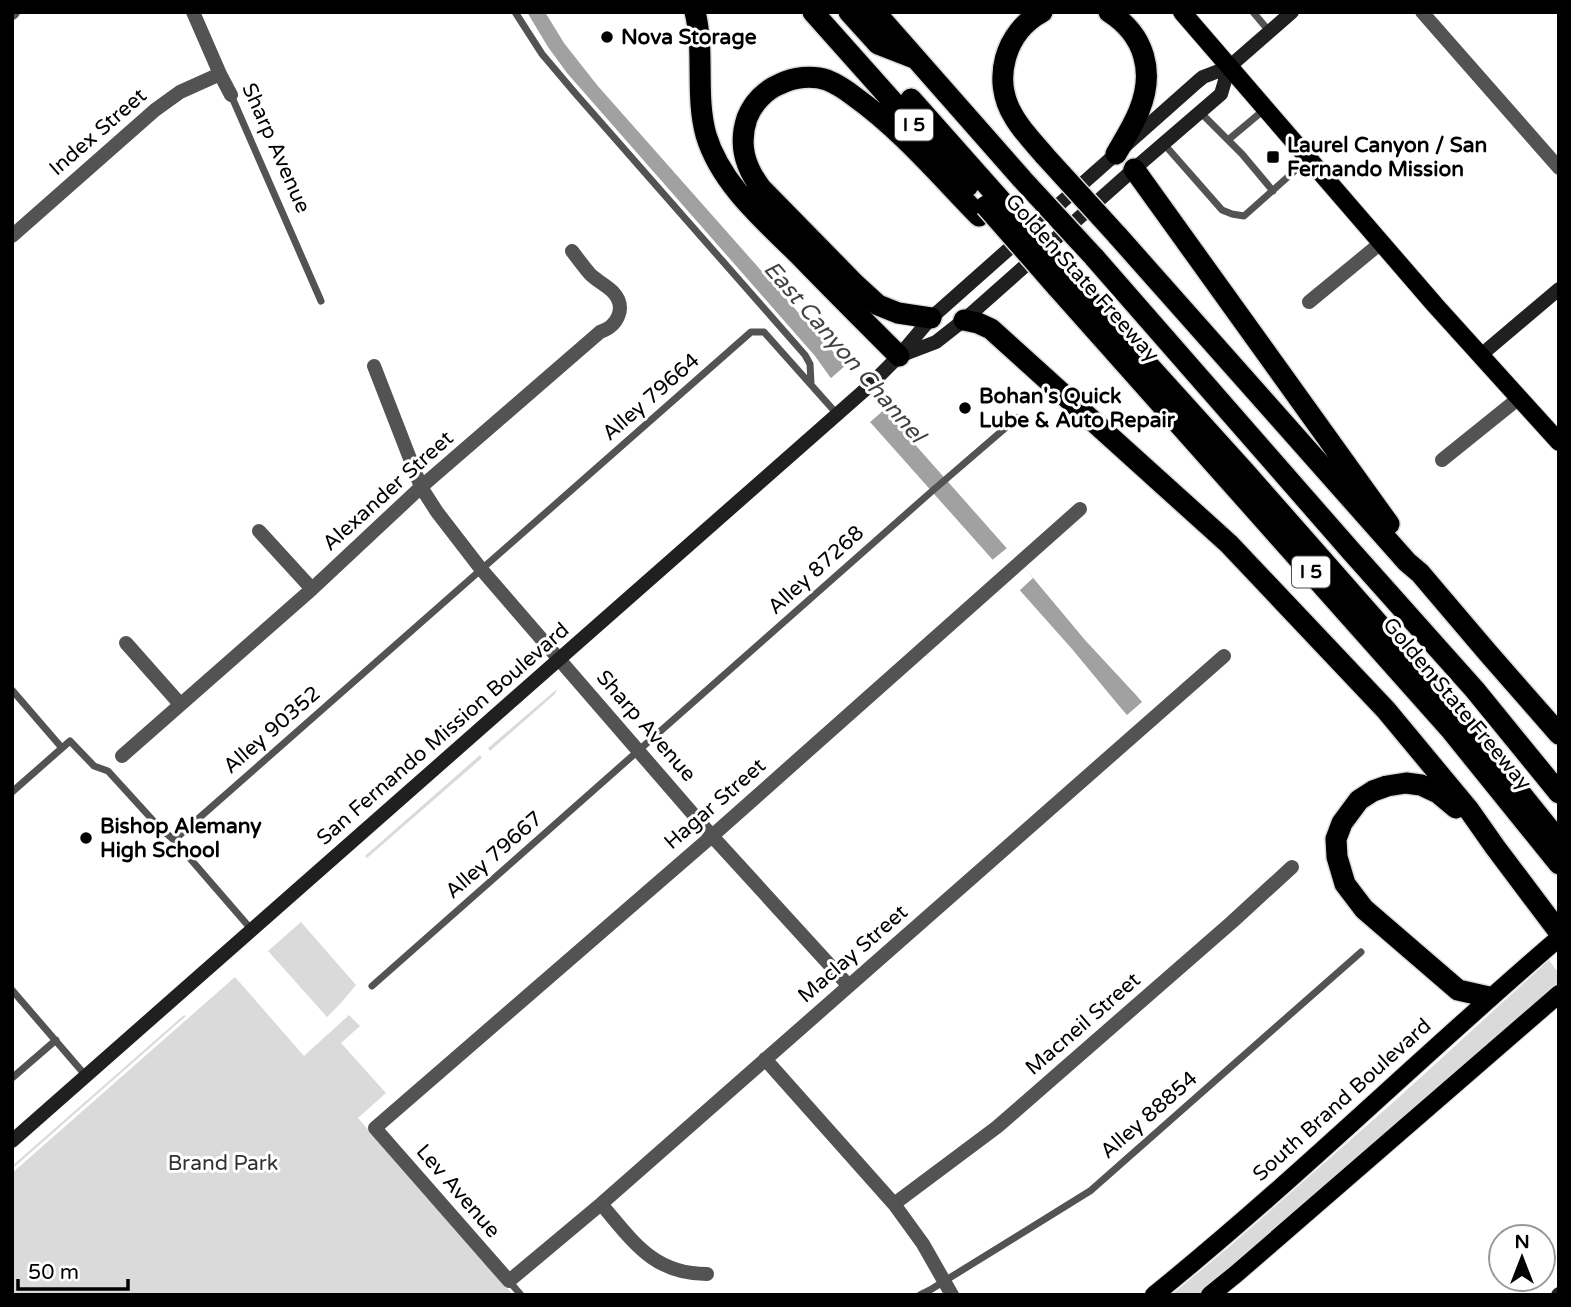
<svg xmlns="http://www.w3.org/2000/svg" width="1571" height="1307" viewBox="0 0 1571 1307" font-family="'Varela Round',sans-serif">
	<rect width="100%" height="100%" fill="#fff"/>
	<!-- green -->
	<path fill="#dadada" d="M557,689L555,694L490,751L488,748Z
		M480,755L482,758L367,858L365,856Z
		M301,922L356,985L341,1003L327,1017L268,951Z
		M1549,960L1558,972L1559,986L1418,1104L1199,1295H1171L1229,1247L1398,1098Z
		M235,977L304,1056L349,1015L360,1026L341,1043L386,1093L358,1118L513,1295H12V1173Z
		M184,1015L186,1016L12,1169V1166Z"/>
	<!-- water -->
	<path fill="#a1a1a1" d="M527,12H545L564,43L597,85L1034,579L1085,640L1136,695L1142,702L1127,715L1120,707L1072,649L830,377L815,356L567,73L548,47Z"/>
	<!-- pier -->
	<path fill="#fff" d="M846,365L885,409L869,423L830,379Z
		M1007,548L1033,578L1018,592L991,561Z"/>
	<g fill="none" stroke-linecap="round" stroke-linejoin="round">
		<defs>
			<path id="primary" d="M1182,12L1435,305L1559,442
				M1154,1295C1294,1182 1422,1055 1559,938
				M1210,1295L1236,1274L1559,994"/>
			<path id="highway" d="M695,12C705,52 695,95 706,135C721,185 765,221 801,257C833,290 866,323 899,356
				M813,12L968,186
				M849,12L878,44L914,58
				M875,12L1022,179
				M1042,12C1005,32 991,80 1014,117C1022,131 1034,143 1045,156
				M1109,12C1145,35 1155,72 1139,111C1133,126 1124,140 1116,154
				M911,99L997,196
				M1134,169L1389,524
				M1117,235L1407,562L1420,573L1488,653L1559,734
				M1094,257L1351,551L1475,690L1559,793
				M1067,275L1246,473L1449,704L1559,841
				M1056,286L1450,729L1559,864
				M931,318L898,313L878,305L855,284L761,188C745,167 738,145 747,118C753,103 765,90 780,84C794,77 812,75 827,80C837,84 846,90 855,97C901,130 939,175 979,216
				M964,320L978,323L991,329L1229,544L1386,710L1469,810L1495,847L1559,932
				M1456,808L1438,793L1421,785L1406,783L1387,786L1373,791L1359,800L1342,823L1336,839L1337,857L1345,884L1364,909L1458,990L1489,997"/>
		</defs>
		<!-- primary casing -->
		<use href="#primary" stroke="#dbdbdb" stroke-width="20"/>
		<!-- highway casing -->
		<use href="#highway" stroke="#dbdbdb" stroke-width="24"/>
		<!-- lane -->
		<path stroke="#535353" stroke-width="7" d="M515,12L542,54L575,93L805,355L810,364L811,383
			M1253,12L1269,31
			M231,95L321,301
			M1200,112L1242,154L1273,191
			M1228,140L1265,109
			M1164,144L1222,210L1232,214L1244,216L1308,159
			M12,690L62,748
			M12,792L70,741L94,766L108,771L159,827L174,840
			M251,929L174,840L751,332H764L837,414
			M372,986L931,492L1017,418
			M12,990L86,1076
			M12,1078L56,1040
			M509,1281L521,1295
			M920,1295L930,1290L1090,1191L1361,952"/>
		<!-- street -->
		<path stroke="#535353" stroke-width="14" d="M193,12L220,74L231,95
			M1422,12L1559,168
			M12,13L13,12
			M12,236L155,110L180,92L220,74
			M1309,302L1382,242
			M374,366L421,487L437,512L481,569L712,836L848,985
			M1442,460L1519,398
			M1080,509L712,836L375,1128L509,1281L601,1204L1224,656
			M259,531L312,589
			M126,643L180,704
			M122,756L312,589L421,487L600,332C618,326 627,307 613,292C606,285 597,281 590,274C584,267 578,259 572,251
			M765,1059L894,1204L923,1244L952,1295
			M601,1204C633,1241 653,1274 707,1274
			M894,1204L997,1127L1232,922L1292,867"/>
		<!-- secondary -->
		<path stroke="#202020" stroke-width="14" d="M902,355L936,342L964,320L1134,169L1221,94L1229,67
			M1481,355L1559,289
			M12,1141L867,388L899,356L931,318L1197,82L1203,77L1229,67L1292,12
			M1558,1295L1559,1294"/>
		<!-- primary -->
		<use href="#primary" stroke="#000" stroke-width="18"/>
		<!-- highway -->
		<use href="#highway" stroke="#000" stroke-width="21"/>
		<defs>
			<path id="highway-bridge" d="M1045,156L1117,235
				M1022,179L1094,257
				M997,196L1067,275
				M986,206L1056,286"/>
		</defs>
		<!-- highway-bridge casing -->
		<use href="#highway-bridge" stroke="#dbdbdb" stroke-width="24" stroke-linecap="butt"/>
		<!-- highway-bridge -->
		<use href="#highway-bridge" stroke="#000" stroke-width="21"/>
	</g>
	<!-- markers -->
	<g fill="#000" stroke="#fff" stroke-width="2.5">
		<circle cx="607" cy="37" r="7"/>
		<rect x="1266" y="150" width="14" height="14" rx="3.5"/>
		<circle cx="965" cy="408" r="7"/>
		<circle cx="86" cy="838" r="7"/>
	</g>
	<g text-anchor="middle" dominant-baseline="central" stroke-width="6" stroke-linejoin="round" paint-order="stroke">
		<!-- shield labels -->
		<g fill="#fff" stroke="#4c4c4c" stroke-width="2">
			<rect x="895" y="109.5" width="38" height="31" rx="5"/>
			<rect x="1292" y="556.5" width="38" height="31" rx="5"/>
		</g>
		<g font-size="19" font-weight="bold" fill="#000">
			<text x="914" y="125">I 5</text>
			<text x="1311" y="572">I 5</text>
		</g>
		<!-- poi labels -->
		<g font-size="21" font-weight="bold" fill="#000" stroke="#fff" text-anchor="start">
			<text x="621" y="37">Nova Storage</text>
			<text x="1287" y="145">Laurel Canyon / San<tspan x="1287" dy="24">Fernando Mission</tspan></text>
			<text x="979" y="396">Bohan's Quick<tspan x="979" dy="24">Lube &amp; Auto Repair</tspan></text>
			<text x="100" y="826">Bishop Alemany<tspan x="100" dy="24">High School</tspan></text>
		</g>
		<!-- street labels -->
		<g font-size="21" fill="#000" stroke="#fff">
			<text transform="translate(98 132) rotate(-41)">Index Street</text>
			<text transform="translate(276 148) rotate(66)">Sharp Avenue</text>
			<text transform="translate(1082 278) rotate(48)">Golden State Freeway</text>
			<text transform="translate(651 397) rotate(-41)">Alley 79664</text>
			<text transform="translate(388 491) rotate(-42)">Alexander Street</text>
			<text transform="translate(816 570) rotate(-42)">Alley 87268</text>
			<text transform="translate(1457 704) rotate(50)">Golden State Freeway</text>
			<text transform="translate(646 726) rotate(49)">Sharp Avenue</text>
			<text transform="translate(272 730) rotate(-41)">Alley 90352</text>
			<text transform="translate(443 734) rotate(-41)">San Fernando Mission Boulevard</text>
			<text transform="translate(715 804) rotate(-41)">Hagar Street</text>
			<text transform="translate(494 855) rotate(-41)">Alley 79667</text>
			<text transform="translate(853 954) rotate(-41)">Maclay Street</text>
			<text transform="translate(1083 1024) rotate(-41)">Macneil Street</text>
			<text transform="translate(1342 1100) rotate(-42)">South Brand Boulevard</text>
			<text transform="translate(1149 1115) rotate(-41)">Alley 88854</text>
			<text transform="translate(458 1191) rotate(49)">Lev Avenue</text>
		</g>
		<!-- park labels -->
		<g font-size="21" fill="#313131" stroke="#fff">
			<text x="223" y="1163">Brand Park</text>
		</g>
		<!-- water labels -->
		<g font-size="23" font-style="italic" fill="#424242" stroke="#fff">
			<text transform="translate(844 352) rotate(49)">East Canyon Channel</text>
		</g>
	</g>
	<!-- border -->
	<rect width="1571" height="1307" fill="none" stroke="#000000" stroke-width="28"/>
	<!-- north arrow -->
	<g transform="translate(1522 1258)"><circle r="33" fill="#ffffff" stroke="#999999" stroke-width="2"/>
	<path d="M0-5L12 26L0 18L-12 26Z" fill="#000000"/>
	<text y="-10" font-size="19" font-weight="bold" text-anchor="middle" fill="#000000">N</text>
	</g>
	<!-- scale -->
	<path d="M18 1279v10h110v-10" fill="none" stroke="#000000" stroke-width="3.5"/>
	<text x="28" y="1279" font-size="21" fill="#000000" stroke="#ffffff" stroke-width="5" paint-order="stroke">50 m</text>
</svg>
